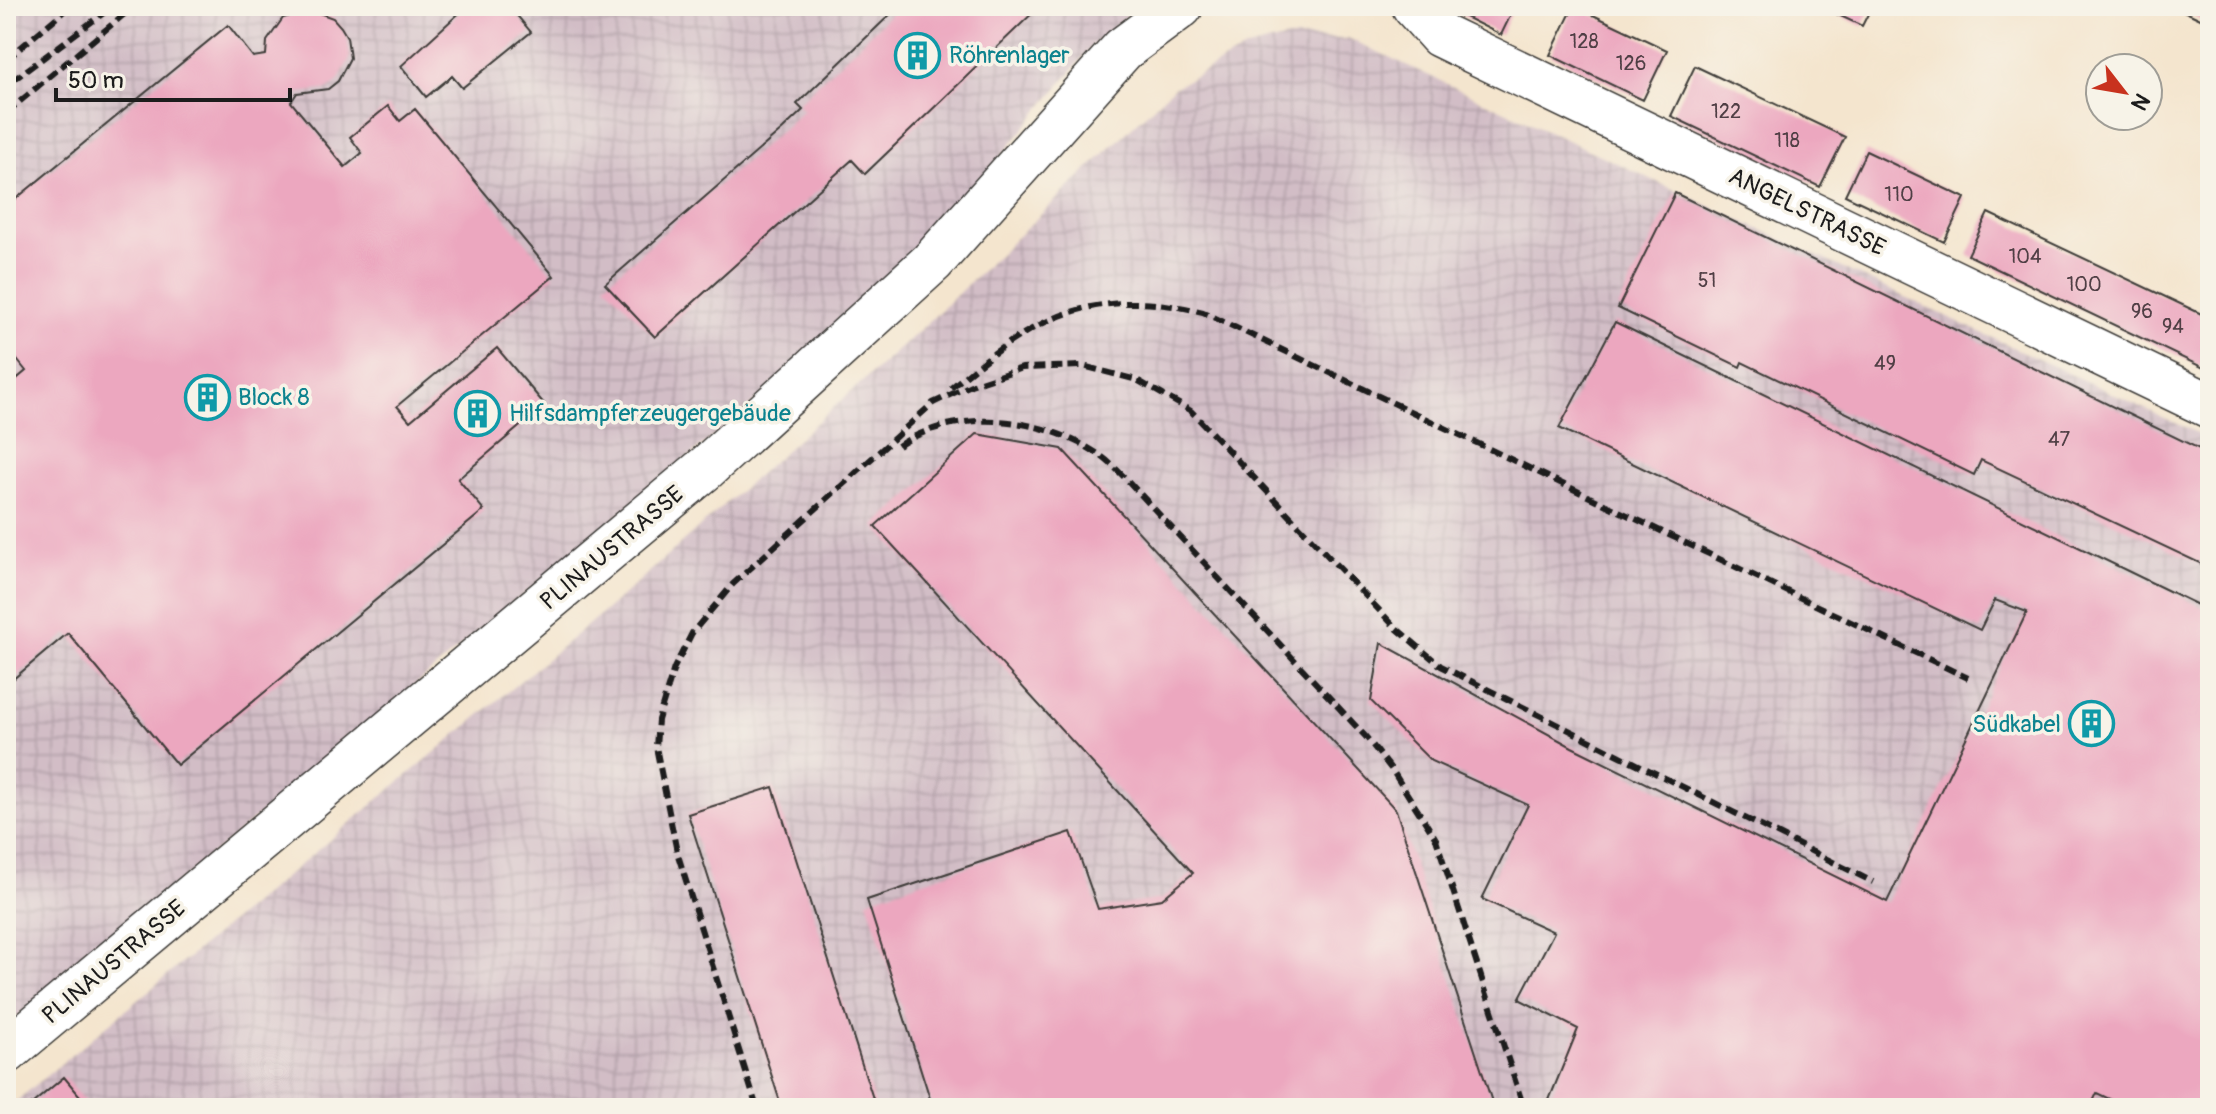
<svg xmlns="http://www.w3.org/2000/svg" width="2216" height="1114" viewBox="0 0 2216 1114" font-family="Pangolin,sans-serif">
	<defs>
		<pattern id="industrial-grid" width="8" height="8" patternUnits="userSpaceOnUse" patternTransform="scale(2)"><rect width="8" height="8" fill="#d2bdc6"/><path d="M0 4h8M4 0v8" fill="none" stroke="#b4a2aa"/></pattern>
	</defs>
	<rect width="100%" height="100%" fill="#f7f3e8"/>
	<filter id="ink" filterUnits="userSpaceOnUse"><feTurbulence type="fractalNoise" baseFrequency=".0125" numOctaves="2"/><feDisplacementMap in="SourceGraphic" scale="16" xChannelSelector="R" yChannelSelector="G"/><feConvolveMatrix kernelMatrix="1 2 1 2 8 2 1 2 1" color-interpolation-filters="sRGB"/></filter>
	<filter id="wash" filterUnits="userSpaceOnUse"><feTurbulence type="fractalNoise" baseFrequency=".006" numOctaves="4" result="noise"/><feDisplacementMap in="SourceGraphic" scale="32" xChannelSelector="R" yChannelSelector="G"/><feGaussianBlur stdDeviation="1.8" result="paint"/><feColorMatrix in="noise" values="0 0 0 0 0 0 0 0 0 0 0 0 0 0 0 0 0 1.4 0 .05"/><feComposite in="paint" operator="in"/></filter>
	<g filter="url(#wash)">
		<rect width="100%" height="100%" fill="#f4e5ce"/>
		<!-- industrial -->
		<path fill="url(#industrial-grid)" d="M6,6H1138L1092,46L944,225L757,400L6,1026Z
			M1288,38L1350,39L2210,439V1108H8L619,599L918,332L1173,88L1247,48Z"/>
		<g id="blocks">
			<!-- building -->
			<path fill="#eca7bf" d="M467,6H509L531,32L462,88L452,76L426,97L401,66Z
				M899,6H1040L865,174L852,160L655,337L605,284L783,129L803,110L797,104Z
				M1443,6H1515L1501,35Z
				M1574,6L1667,50L1643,100L1550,55Z
				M1819,6H1872L1862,26Z
				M2173,6H2210V20L2209,23Z
				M311,10L333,18L341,27L347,37L350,58L338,81L328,89L297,93L291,102L345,167L362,153L350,137L388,106L400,121L415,109L554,276L397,406L410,421L497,348L545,405L458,479L484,510L177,765L68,633L6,685V388L26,371L6,346V207L228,25L253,57L266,55L267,41L283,18Z
				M1695,66L1845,137L1820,187L1671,116Z
				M1866,151L1965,198L1944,242L1845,195Z
				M1675,193L2210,454V568L1981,460L1974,475L1742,362L1740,367L1618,308Z
				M1988,213L2210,318V371L1968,255Z
				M1615,322L2210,611V1108H2120L2122,1105L2097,1093L2090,1108H1567L1549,1100L1578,1029L1519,999L1554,932L1482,899L1528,805L1431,761L1371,701L1381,643L1572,747L1887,902L2027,612L1995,600L1980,630L1559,428Z
				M977,434L1062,449L1396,810L1494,1108H933L867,900L1071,832L1098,909L1162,899L1193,873L875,526Z
				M773,787L876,1108H782L688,814Z
				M64,1077L90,1108H28L32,1104Z"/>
		</g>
	</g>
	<g filter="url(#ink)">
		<use href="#blocks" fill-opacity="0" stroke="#3c3a37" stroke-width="2"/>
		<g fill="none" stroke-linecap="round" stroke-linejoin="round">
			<defs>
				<path id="minor" d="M1414,6L1440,35L2210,406
					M6,1052L707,467L932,262L1123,49L1181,6"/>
			</defs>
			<!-- minor casing -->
			<use href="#minor" stroke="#3c3a37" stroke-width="47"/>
			<!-- minor -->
			<use href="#minor" stroke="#fff" stroke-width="44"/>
			<!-- rail -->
			<path stroke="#1c1c1c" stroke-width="6" stroke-dasharray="12 6" stroke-linecap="butt" d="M6,60L70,6
				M12,81L113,6
				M6,113L134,6
				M951,388C1033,317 1093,286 1203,312L1968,678
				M898,446C956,407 1041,416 1098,454C1110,462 1120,473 1130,483L1366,737L1392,770L1436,839L1524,1108
				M757,1108L677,852L656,747L658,720L674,668L692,633L733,584L933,403L971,385L1022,368L1083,366L1137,380L1191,411L1395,627L1441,666L1873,882"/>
		</g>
	</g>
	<!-- icons -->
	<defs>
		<symbol id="building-ring" viewBox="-11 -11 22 22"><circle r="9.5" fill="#f7f3e8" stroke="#0f9aa8" stroke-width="1.5"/><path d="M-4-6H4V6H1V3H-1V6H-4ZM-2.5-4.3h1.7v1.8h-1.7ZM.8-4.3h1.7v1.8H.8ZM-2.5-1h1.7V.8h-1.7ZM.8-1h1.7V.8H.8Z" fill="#0f9aa8"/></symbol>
	</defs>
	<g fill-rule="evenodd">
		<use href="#building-ring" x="892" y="30" width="51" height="51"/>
		<use href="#building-ring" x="182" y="372" width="51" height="51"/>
		<use href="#building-ring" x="452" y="388" width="51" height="51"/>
		<use href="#building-ring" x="2066" y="698" width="51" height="51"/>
	</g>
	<g text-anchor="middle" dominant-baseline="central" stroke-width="7" stroke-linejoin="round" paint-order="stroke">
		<!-- number labels -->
		<g font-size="20" fill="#503f45">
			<text x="1584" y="41">128</text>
			<text x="1631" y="63">126</text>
			<text x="1726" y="111">122</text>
			<text x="1787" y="140">118</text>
			<text x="1899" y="194">110</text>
			<text x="2025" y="256">104</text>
			<text x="1707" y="280">51</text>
			<text x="2084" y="284">100</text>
			<text x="2142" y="311">96</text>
			<text x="2173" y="326">94</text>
			<text x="1885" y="363">49</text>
			<text x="2059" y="439">47</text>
		</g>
		<!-- culture labels -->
		<g font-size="24" fill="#0d838f" stroke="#f7f3e8" text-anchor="start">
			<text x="949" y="55">Röhrenlager</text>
			<text x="238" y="397">Block 8</text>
			<text x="509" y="413">Hilfsdampferzeugergebäude</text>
			<text x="2061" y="724" text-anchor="end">Südkabel</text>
		</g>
		<!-- street labels -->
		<g font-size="24" fill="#1c1c1c" stroke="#f7f3e8">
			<text transform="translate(1807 212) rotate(26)">ANGELSTRASSE</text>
			<text transform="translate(612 548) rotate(-40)">PLINAUSTRASSE</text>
			<text transform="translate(114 962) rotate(-40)">PLINAUSTRASSE</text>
		</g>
	</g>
	<!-- margin -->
	<rect width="2216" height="1114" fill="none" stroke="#f7f3e8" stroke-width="32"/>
	<!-- north arrow -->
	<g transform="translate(2124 92) rotate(121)"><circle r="38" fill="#f7f3e8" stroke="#9f9d96" stroke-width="2"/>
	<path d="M0-6L14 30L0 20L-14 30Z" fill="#c8321e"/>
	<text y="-12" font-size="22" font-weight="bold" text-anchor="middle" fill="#1c1c1c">N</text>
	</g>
	<!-- scale -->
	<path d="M56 88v12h234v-12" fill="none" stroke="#1c1c1c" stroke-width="4"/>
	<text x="68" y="88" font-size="24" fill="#1c1c1c" stroke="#f7f3e8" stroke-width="6" paint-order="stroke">50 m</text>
</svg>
